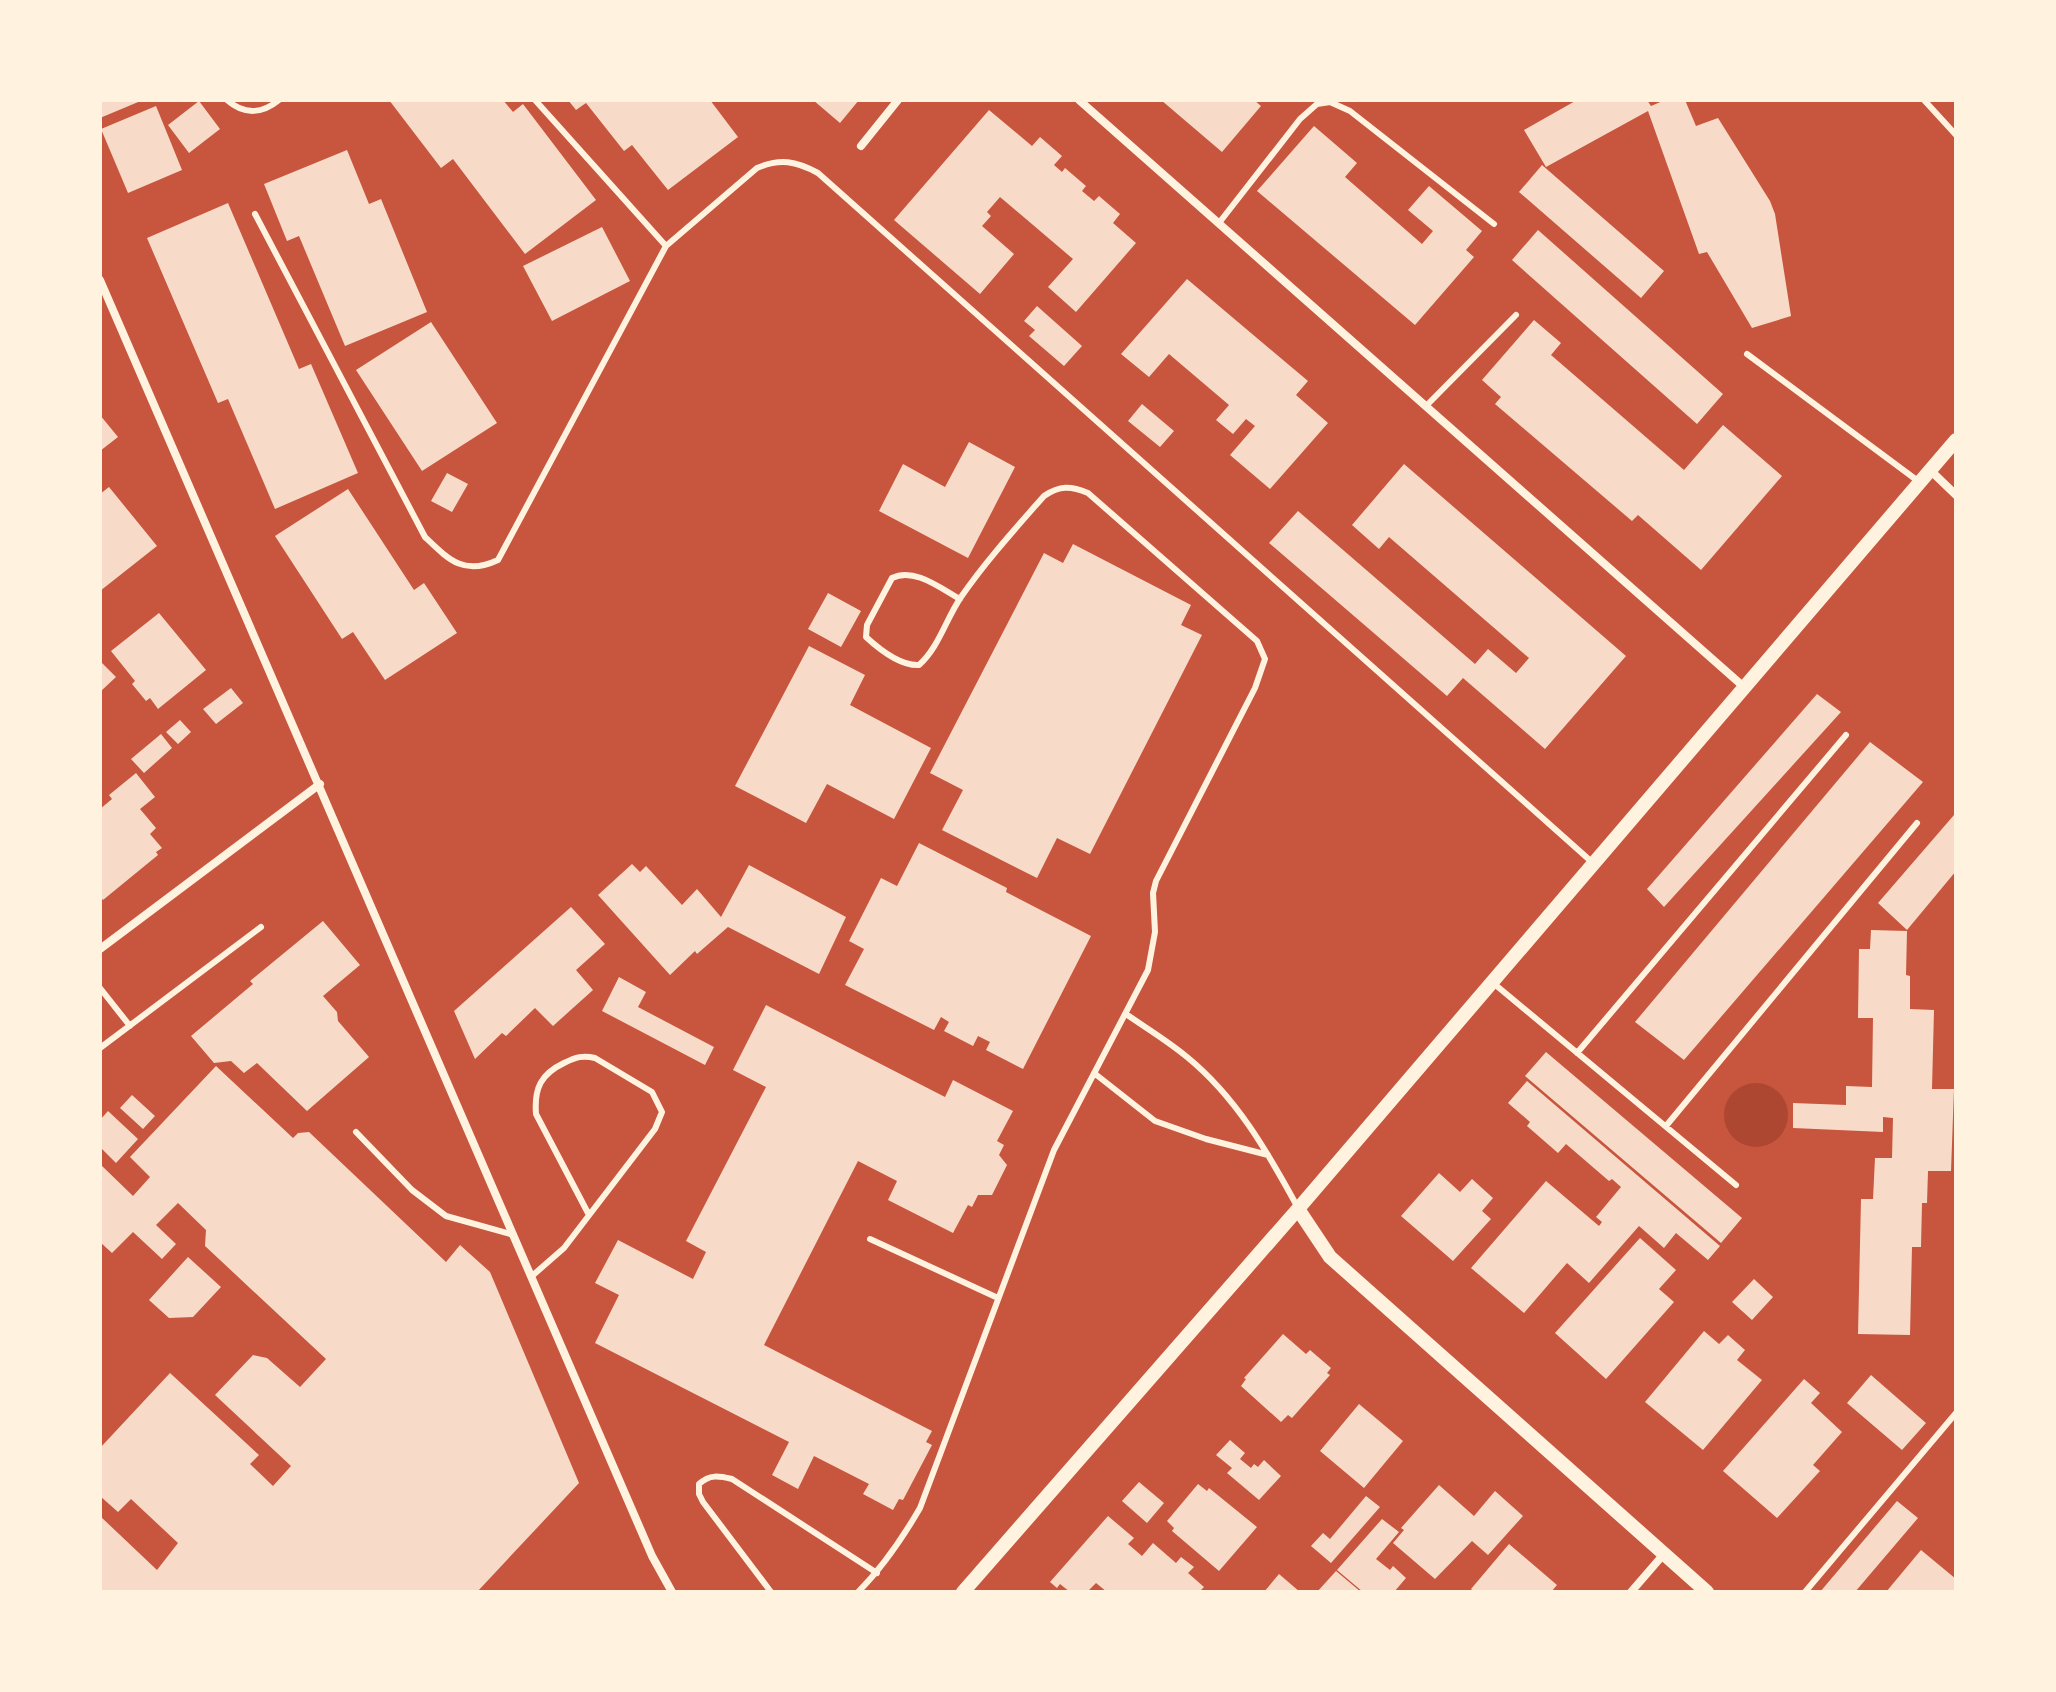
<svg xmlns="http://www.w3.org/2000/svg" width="2056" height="1692" viewBox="0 0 2056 1692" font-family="'Alegreya Sans',sans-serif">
	<rect width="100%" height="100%" fill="#c8553d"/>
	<!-- green -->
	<path fill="#ae4732" d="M1724 1115a32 32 0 1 1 64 0a32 32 0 1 1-64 0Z"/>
	<!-- building -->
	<path fill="#f7dbc8" d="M100,100H143L100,118Z
		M389,100H503L513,112L523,104L596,200L525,254L453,159L441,168Z
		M568,100H710L738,137L668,190L632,145L624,151L586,103L576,110Z
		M813,100H859L840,123Z
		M1161,100H1254L1261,106L1222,152Z
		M1577,100H1647L1651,106L1665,100H1685L1696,126L1718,118L1770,201L1775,214L1791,316L1752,328L1707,252L1699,254L1648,111L1546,167L1524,130Z
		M199,101L220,129L189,153L168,125Z
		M156,106L182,170L128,193L101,129Z
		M989,110L1032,146L1040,137L1062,156L1054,165L1062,172L1065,168L1086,186L1082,191L1094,201L1099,196L1120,214L1113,223L1136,243L1076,312L1048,287L1073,259L1000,197L987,212L991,216L982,226L1014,254L980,294L894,220Z
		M1314,126L1357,163L1345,177L1422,244L1433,231L1408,210L1429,186L1482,231L1466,250L1474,257L1415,325L1257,191Z
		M347,150L369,204L381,199L427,312L345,346L299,236L287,241L264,184Z
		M1542,165L1664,271L1641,298L1519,192Z
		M228,203L299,369L311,364L358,473L275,509L228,399L218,403L147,238Z
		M602,227L630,281L552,321L523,266Z
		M1538,230L1723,394L1697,424L1512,260Z
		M1187,279L1308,381L1296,395L1328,423L1270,489L1230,455L1255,426L1246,419L1233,434L1216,420L1229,405L1169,354L1149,377L1121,354Z
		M1037,306L1082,346L1064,366L1029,336L1035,330L1024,321Z
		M1534,320L1561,343L1551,355L1684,470L1723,425L1782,476L1701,570L1638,515L1632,521L1495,404L1501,397L1482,380Z
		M431,322L497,423L422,471L356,370Z
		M1142,404L1174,431L1160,447L1128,421Z
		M100,415L118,437L100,451Z
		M969,442L1015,467L968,558L879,511L903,464L945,487Z
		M1404,464L1626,656L1545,749L1463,678L1447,696L1269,543L1298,511L1475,664L1488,649L1516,673L1529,658L1389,537L1379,549L1352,525Z
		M447,473L468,484L452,512L431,501Z
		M109,487L157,546L100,591V494Z
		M348,489L414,590L424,583L457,633L385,680L353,632L342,639L275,536Z
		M1073,544L1191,605L1181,625L1202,635L1090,854L1057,838L1037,878L942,830L963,790L930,773L1044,553L1063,563Z
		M828,593L861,611L841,647L808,629Z
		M159,613L206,670L158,709L150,698L146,701L132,684L135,681L111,651Z
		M809,646L865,675L850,705L931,748L894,819L827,784L806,823L735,786Z
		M100,661L116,677L100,692Z
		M231,688L243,703L216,724L203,709Z
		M1817,694L1841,712L1664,907L1647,889Z
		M180,720L191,732L178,744L166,732Z
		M161,734L172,748L144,773L131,759Z
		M1870,742L1923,782L1684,1060L1635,1022Z
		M136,773L155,797L140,809L156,828L150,834L162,848L156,852L158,855L103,900L100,896V809L112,799L109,795Z
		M1954,815L1956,817V871L1907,930L1878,903Z
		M919,843L1007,888L1006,892L1091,936L1023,1069L986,1050L990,1042L978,1036L973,1046L944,1031L949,1022L941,1017L934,1030L845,985L864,949L849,941L881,878L897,886Z
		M632,864L640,872L646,866L682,905L697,889L721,917L749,865L846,917L819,974L728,927L697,954L695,951L670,975L598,895Z
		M571,907L605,944L576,970L593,990L553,1026L535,1008L506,1036L502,1033L475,1059L454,1011Z
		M323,921L360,965L323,996L337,1012L338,1021L369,1057L307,1111L257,1063L244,1073L231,1061L214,1063L191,1036L253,984L250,981Z
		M1871,930L1907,931L1906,975L1910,976V1009L1934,1010L1932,1089H1954L1951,1171H1928L1927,1203H1922L1921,1247H1912L1910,1335L1858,1334L1861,1199H1873L1875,1158H1892L1893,1118L1883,1117V1132L1793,1128V1103L1846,1105V1086L1872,1087L1873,1018H1858L1859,949H1870Z
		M619,977L646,992L638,1007L714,1047L705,1065L602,1011Z
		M766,1005L945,1097L953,1080L1013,1111L997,1141L1004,1145L999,1155L1007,1165L992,1195H978L972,1207L968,1205L953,1233L888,1200L897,1181L858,1161L764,1345L932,1431L926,1442L932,1445L903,1500L899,1499L893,1510L863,1494L869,1484L814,1456L798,1489L772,1475L789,1442L595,1343L619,1295L595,1283L618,1240L693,1279L706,1252L686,1241L766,1087L733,1070Z
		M1546,1052L1742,1218L1721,1243L1525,1076Z
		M216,1066L293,1138L298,1133L309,1132L446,1262L460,1245L490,1272L579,1483L477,1592H100V1516L157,1570L178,1543L131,1499L118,1512L100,1496V1448L170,1373L259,1455L250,1464L273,1486L291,1466L215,1395L253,1355L267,1358L300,1387L326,1359L205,1246L206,1230L178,1203L156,1225L176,1244L162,1259L133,1232L112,1253L100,1242V1164L133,1196L150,1177L130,1157Z
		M1527,1081L1720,1246L1708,1260L1676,1233L1664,1248L1639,1226L1589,1283L1567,1263L1524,1313L1471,1268L1546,1181L1599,1226L1602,1222L1596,1217L1621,1187L1612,1179L1609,1181L1566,1144L1558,1153L1527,1126L1530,1122L1508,1103Z
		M132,1095L155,1116L143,1129L120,1108Z
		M108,1111L138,1139L116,1163L100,1147V1120Z
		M1439,1173L1460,1192L1472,1179L1493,1198L1482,1211L1491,1219L1453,1261L1401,1216Z
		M1640,1238L1676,1270L1659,1289L1674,1302L1606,1379L1555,1333Z
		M188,1257L221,1287L193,1317L169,1318L149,1300Z
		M1754,1279L1773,1297L1752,1320L1732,1302Z
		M1704,1331L1719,1344L1728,1335L1745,1350L1737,1360L1762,1380L1703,1450L1645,1402Z
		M1283,1334L1306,1354L1310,1350L1331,1368L1327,1373L1330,1375L1292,1418L1288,1415L1281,1422L1241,1386L1246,1379L1244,1378Z
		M1871,1375L1926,1423L1902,1450L1847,1403Z
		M1804,1379L1820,1393L1811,1403L1842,1432L1813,1465L1820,1471L1777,1518L1723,1471Z
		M1359,1404L1403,1441L1364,1488L1320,1451Z
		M1230,1440L1245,1453L1240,1459L1251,1468L1254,1464L1258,1467L1264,1460L1281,1476L1259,1500L1227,1473L1232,1468L1216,1455Z
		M1139,1482L1164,1503L1147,1523L1122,1501Z
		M1198,1484L1207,1491L1209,1488L1257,1527L1219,1571L1172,1531L1174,1528L1167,1521Z
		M1439,1485L1474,1516L1495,1491L1523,1516L1488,1555L1472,1541L1435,1579L1393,1543L1404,1530L1401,1528Z
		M1366,1496L1380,1507L1331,1563L1311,1546L1323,1533L1330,1539Z
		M1897,1501L1918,1518L1855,1592H1820Z
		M1108,1516L1134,1538L1128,1544L1142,1556L1153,1543L1176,1563L1181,1557L1194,1567L1188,1573L1204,1587L1199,1592H1107L1096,1583L1087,1592H1070L1060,1584L1057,1588L1050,1582Z
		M1382,1519L1399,1532L1376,1559L1390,1570L1393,1566L1406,1578L1394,1592H1363L1337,1570Z
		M1509,1544L1557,1585L1551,1592H1474L1471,1589Z
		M1921,1550L1956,1579V1592H1886Z
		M1336,1571L1361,1592H1317Z
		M1279,1574L1300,1592H1264Z"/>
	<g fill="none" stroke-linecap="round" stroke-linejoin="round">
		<!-- service -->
		<path stroke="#fff3e0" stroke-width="6" d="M227,100C244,115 262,114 279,100
			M535,100L666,246L757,168C780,158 796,161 818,173L1593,863
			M1924,100L1956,135
			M255,214L425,537C449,560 464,576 498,560L666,246
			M1219,223L1300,119L1317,104L1330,102L1350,111L1494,224
			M1747,354L1918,481
			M1426,406L1516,315
			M1492,982L1736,1185
			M100,988L130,1026
			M1126,1014C1146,1028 1168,1041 1187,1057C1236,1097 1267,1151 1297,1206
			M100,1048L261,927
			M1577,1053L1846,735
			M1094,1073L1155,1121L1206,1139L1268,1155
			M1666,1126L1917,823
			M356,1132L412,1190L446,1216L514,1235
			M870,1239L998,1298
			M532,1276L564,1248L655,1129L662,1112L652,1092L595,1058C583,1055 576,1057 564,1063C541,1074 534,1088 536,1114L589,1215
			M771,1592L703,1502L699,1494V1484C710,1474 719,1476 732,1479L877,1573
			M858,1592C883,1567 902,1539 920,1508L1054,1150L1148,970L1155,932L1153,893L1156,881L1255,688L1265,659L1257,641L1088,493C1071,486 1060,485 1044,496C1015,529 986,561 961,597C946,619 939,647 919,665C901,666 879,649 866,637L867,625L892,578C914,567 940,588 960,599
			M1805,1592L1956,1413"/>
		<!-- minor -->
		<path stroke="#fff3e0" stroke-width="8" d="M1079,100L1744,687
			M861,146L898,100
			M100,280L652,1556L672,1592
			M1930,470L1956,495
			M100,949L320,784
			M1631,1592L1663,1555"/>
		<!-- tertiary -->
		<path stroke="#fff3e0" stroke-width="14" d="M1298,1209L1330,1257L1707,1592
			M963,1592L1298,1209L1956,440"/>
	</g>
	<!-- border -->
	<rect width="2056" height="1692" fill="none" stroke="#fff3e0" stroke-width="204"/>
</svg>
